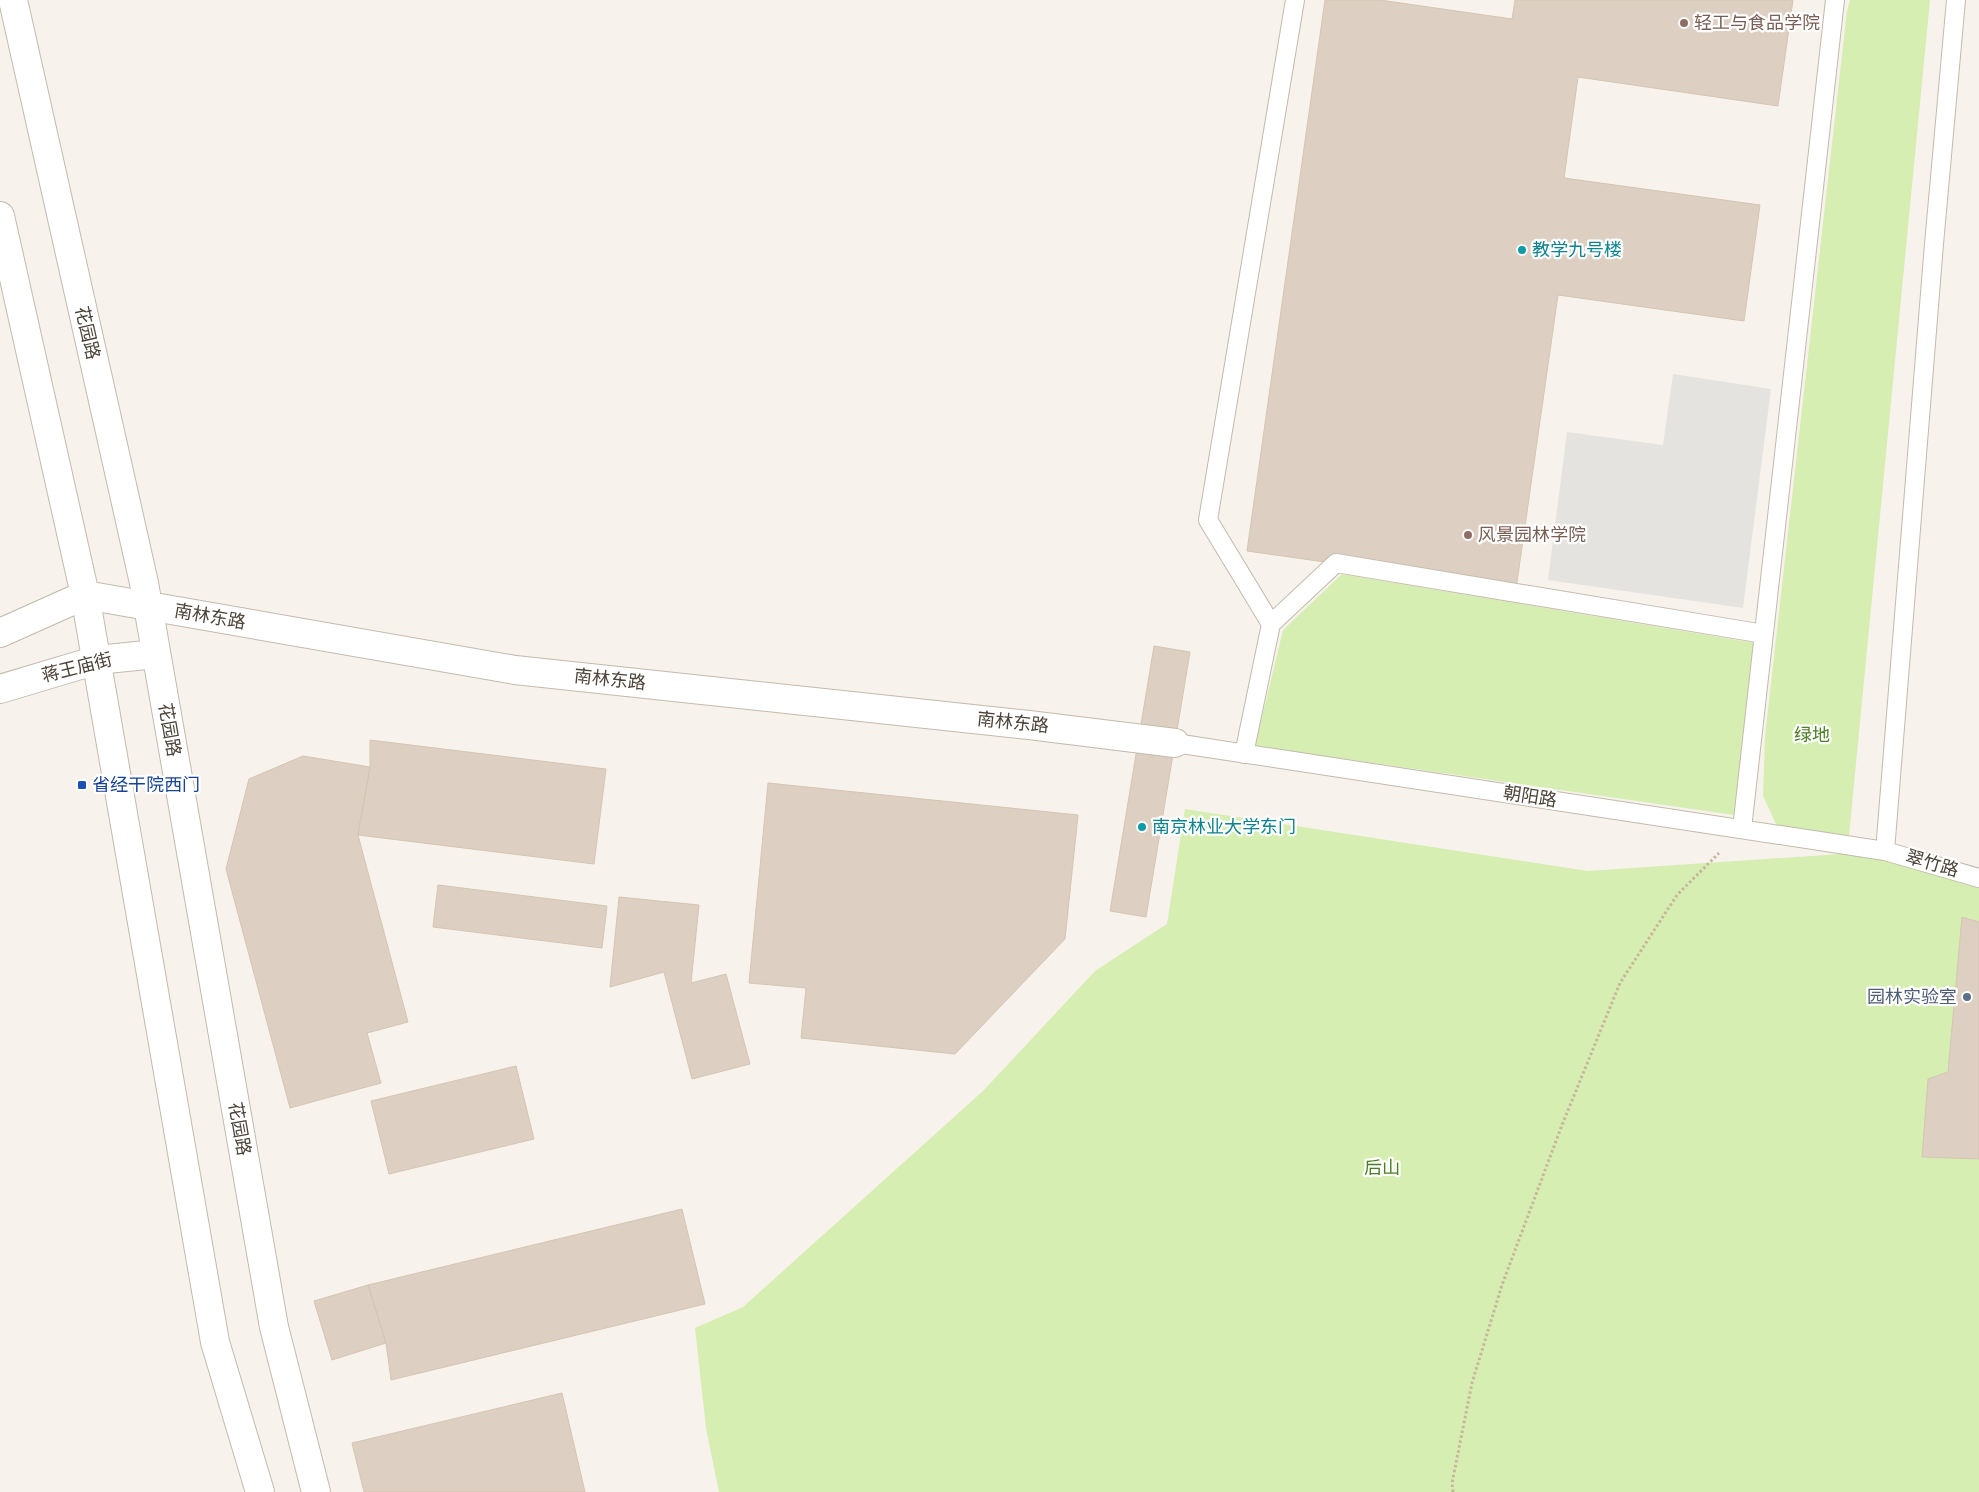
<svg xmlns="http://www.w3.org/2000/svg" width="1979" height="1492" viewBox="0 0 1979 1492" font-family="'Source Sans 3','Noto Sans SC',sans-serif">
	<rect width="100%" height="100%" fill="#f7f2eb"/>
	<!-- green -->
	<path fill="#d6eeb1" d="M1850,0H1930L1848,846L1781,835L1763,796L1765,736L1847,11Z
		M1342,574L1755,643L1734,815L1255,746L1283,630Z
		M1185,809L1588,871L1885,851L1979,878V1492H719L706,1428L695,1328L743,1307L983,1091L1095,971L1167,924Z"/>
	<!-- parking -->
	<path fill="#e5e3df" d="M1673,374L1771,389L1743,608L1548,580L1567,432L1663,445Z"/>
	<!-- building -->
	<path fill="#ddd0c2" stroke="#d5c5b2" d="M1325,0H1380L1512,19L1515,0H1793L1778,106L1578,77L1564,178L1760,205L1744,321L1558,295L1516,589L1247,551Z
		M1154,646L1190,652L1146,917L1110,911Z
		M370,740L606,769L594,864L358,835L370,767Z
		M303,756L370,767L358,835L408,1022L367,1033L381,1083L290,1108L226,869L249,779Z
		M768,783L1078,815L1065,939L955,1054L801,1038L806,988L749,983Z
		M438,885L607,906L602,948L433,927Z
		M619,897L699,905L691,983L726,974L750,1064L692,1079L664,972L610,987Z
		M1962,917L1979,922V1159L1922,1157L1928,1079L1948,1072Z
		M516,1066L534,1139L389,1174L371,1101Z
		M682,1209L705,1304L391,1380L386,1343L368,1285Z
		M368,1285L386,1343L332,1360L314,1301Z
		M562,1393L585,1492H364L352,1443Z"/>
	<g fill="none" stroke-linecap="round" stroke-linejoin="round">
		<defs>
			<path id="service" d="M1271,624L1208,520L1295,0
				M1175,743L1885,851L1979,878
				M1244,754L1271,624L1336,563L1764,634
				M1742,829L1835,0
				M1885,851L1934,244L1956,0"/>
			<path id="minor" d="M85,595L515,670L1029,725L1175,743"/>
			<path id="tertiary" d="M13,0L144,583L274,1327L316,1492
				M0,216L85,595L215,1342L260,1492
				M0,633L85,595
				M0,689L97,660L156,654"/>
		</defs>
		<!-- service casing -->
		<use href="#service" stroke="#c3baac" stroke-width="20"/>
		<!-- minor casing -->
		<use href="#minor" stroke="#c3baac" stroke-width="30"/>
		<!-- tertiary casing -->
		<use href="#tertiary" stroke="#c3baac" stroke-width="30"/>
		<!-- path -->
		<path stroke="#c7b59c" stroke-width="3" stroke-dasharray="2.5 2.5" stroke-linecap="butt" d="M1453,1492L1452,1483L1472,1383L1502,1285L1562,1125L1620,983L1677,895L1719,853"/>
		<!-- service -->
		<use href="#service" stroke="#fff" stroke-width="18"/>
		<!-- minor -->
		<use href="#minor" stroke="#fff" stroke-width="28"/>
		<!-- tertiary -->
		<use href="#tertiary" stroke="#fff" stroke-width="28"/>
	</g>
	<!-- markers -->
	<g fill="#8d6e63" stroke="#fff" stroke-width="2">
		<circle cx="1684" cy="23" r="5"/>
		<circle cx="1468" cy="535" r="5"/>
	</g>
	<g fill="#0f9aa8" stroke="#fff" stroke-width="2">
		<circle cx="1522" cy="250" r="5"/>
		<circle cx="1142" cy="827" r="5"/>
	</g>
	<rect fill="#1a4fb4" stroke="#fff" stroke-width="2" x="77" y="780" width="10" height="10" rx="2.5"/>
	<circle fill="#5c6f8a" stroke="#fff" stroke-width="2" cx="1967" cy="997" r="5"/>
	<g text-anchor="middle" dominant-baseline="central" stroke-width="4.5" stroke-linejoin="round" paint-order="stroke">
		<!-- education labels -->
		<g font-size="18" fill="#785e54" stroke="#fff" text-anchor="start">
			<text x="1694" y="23">轻工与食品学院</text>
			<text x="1478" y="535">风景园林学院</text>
		</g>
		<!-- culture labels -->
		<g font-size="18" fill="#0d838f" stroke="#fff" text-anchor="start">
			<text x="1532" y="250">教学九号楼</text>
			<text x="1152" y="827">南京林业大学东门</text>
		</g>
		<!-- street labels -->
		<g font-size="18" fill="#4c4338" stroke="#fff">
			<text transform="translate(87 333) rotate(77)">花园路</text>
			<text transform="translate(210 617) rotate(10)">南林东路</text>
			<text transform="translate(77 668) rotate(-14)">蒋王庙街</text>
			<text transform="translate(610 680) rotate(6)">南林东路</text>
			<text transform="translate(1013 723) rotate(6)">南林东路</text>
			<text transform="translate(169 730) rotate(80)">花园路</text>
			<text transform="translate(1530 797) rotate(9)">朝阳路</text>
			<text transform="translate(1932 864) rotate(16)">翠竹路</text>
			<text transform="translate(239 1129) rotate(80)">花园路</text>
		</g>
		<!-- park labels -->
		<g font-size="18" fill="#4c7f23" stroke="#fff">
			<text x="1812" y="735">绿地</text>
			<text x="1382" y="1168">后山</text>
		</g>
		<!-- transit labels -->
		<g font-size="18" fill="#164399" stroke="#fff" text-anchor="start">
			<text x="92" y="785">省经干院西门</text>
		</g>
		<!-- service labels -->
		<g font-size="18" fill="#4e5e75" stroke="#fff" text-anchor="end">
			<text x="1957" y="997">园林实验室</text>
		</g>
	</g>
</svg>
